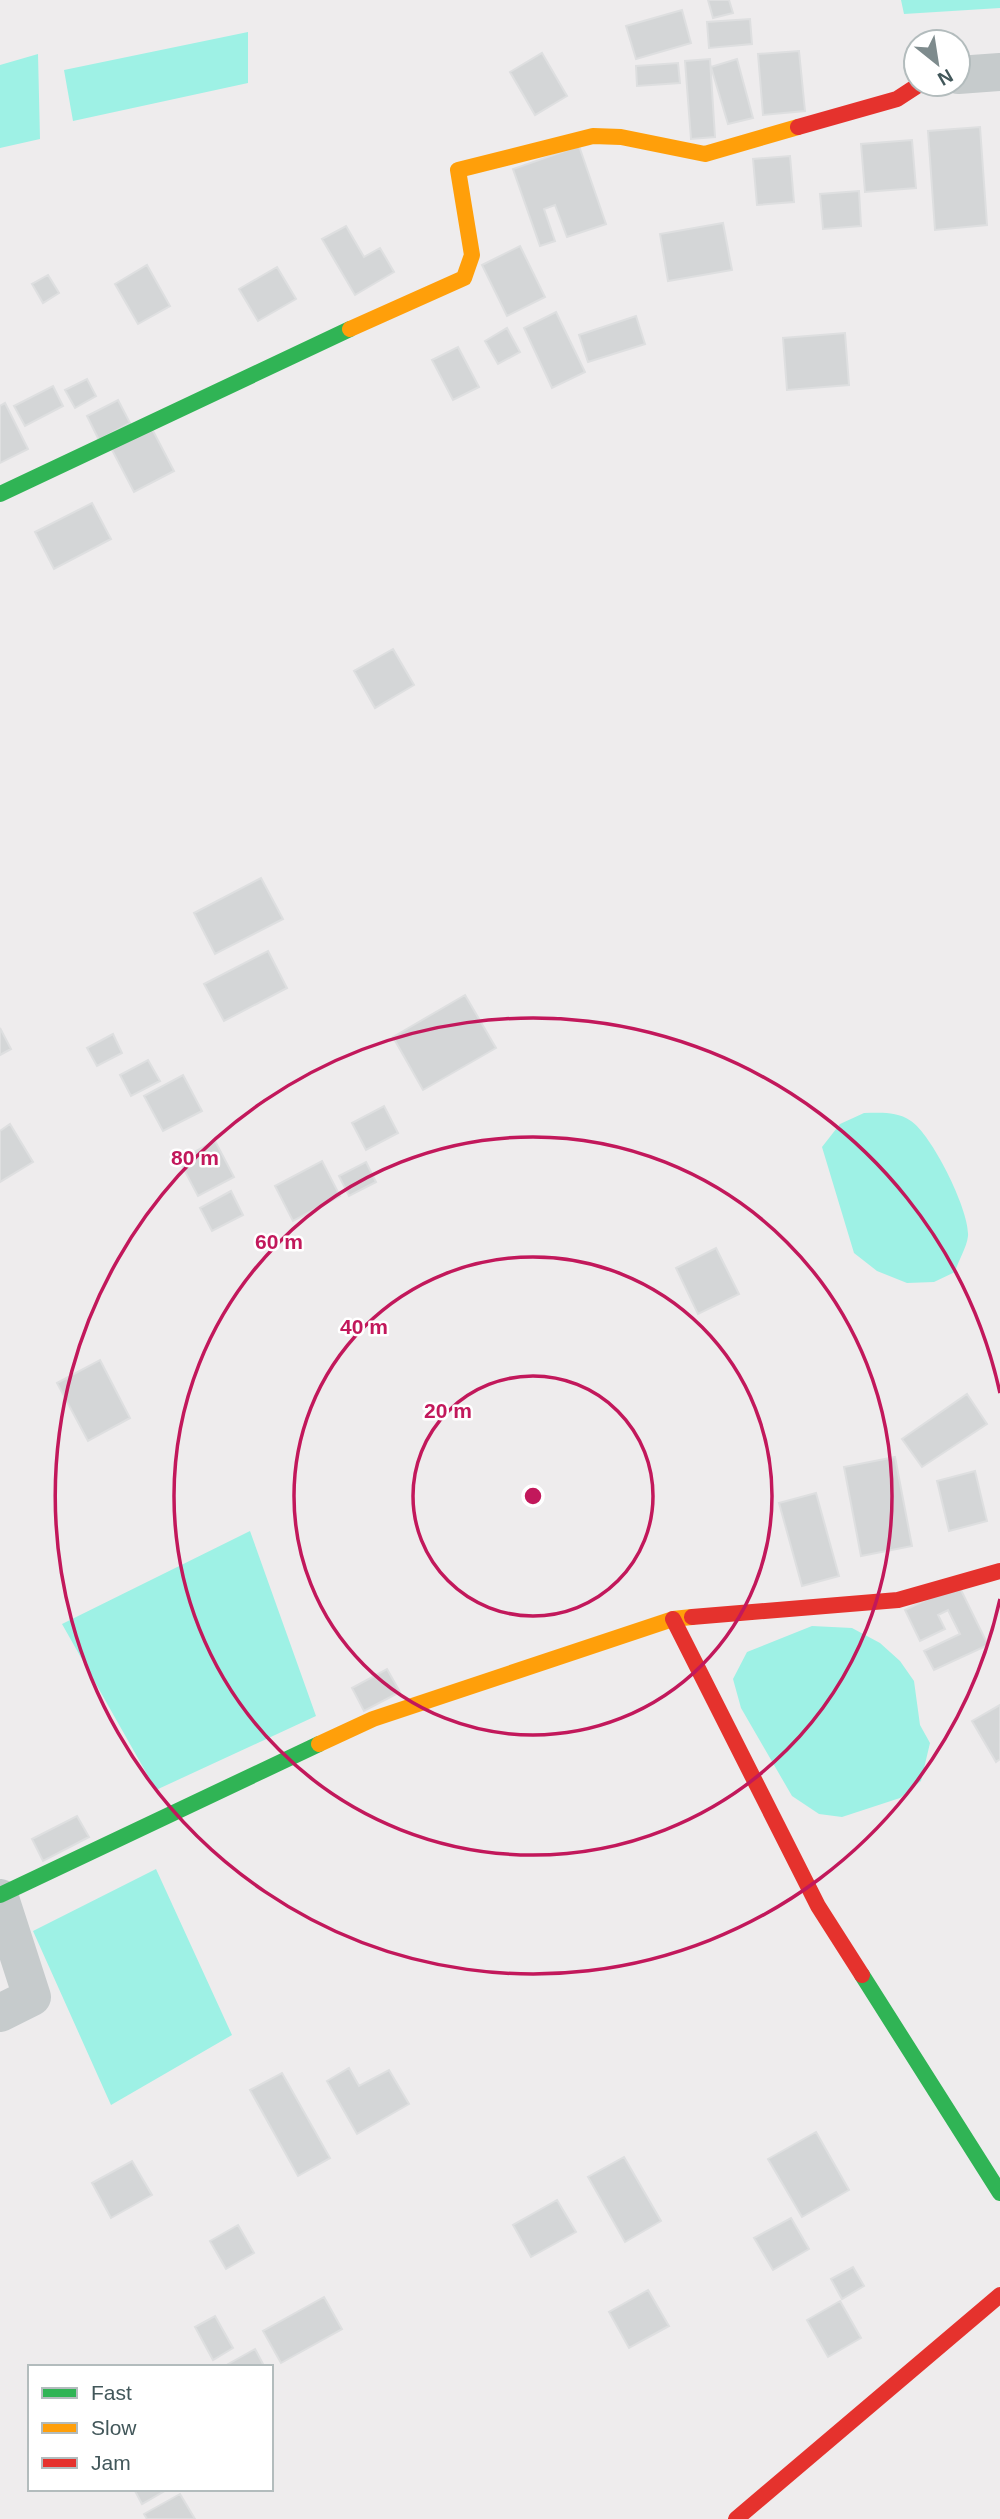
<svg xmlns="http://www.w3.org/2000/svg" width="1000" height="2519" viewBox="0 0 1000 2519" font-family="Helvetica,sans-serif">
	<rect width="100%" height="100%" fill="#eeeced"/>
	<!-- water -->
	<path fill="#9ef1e5" d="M901,0H1000V8L904,14Z
		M248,32V83L73,121L64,70Z
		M38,54L40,139L0,148V65Z
		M864,1113C881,1113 896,1111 911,1121C932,1135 970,1211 968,1236C967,1247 958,1261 955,1272L934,1282L907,1283L877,1271L854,1253L822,1147L840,1124Z
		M250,1531L316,1716L156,1790L62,1624Z
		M812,1626L852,1628L880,1643L900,1661L914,1681L920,1725L930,1743L921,1781L900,1798L842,1817L819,1814L792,1796L741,1708L733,1679L747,1652Z
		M156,1869L232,2035L111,2105L33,1931Z"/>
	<!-- building -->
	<path fill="#d4d6d7" stroke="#dedfe0" stroke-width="2" d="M708,0H729L733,13L713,18Z
		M682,10L691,43L636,59L626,26Z
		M750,19L752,44L709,48L707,22Z
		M799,51L805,111L763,115L758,54Z
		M542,53L567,96L535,115L510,72Z
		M710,59L715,137L691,139L685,61Z
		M737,59L753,118L728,124L711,67Z
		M678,63L680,83L637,86L636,66Z
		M980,127L987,225L935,230L928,131Z
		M912,140L916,188L865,192L861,144Z
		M579,146L606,224L567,237L555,205L544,209L555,241L540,246L513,169Z
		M790,156L794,202L757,205L753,159Z
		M859,191L861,226L823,229L820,194Z
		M723,223L732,270L668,281L660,234Z
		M346,226L364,257L380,248L394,272L355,295L322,239Z
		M520,246L545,297L507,316L482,265Z
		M147,265L170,306L138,324L115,284Z
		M277,267L296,299L258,321L239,289Z
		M48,275L59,293L43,303L32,284Z
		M556,312L585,372L552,388L524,328Z
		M636,316L645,344L588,362L579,335Z
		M507,328L520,352L498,364L485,341Z
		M845,333L849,385L787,390L783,338Z
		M458,347L479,387L453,400L432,360Z
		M87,379L96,396L75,408L65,390Z
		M53,386L63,406L25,426L14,406Z
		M118,400L130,423L99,440L87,416Z
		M5,403L28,449L0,463V406Z
		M151,427L174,471L134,492L111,448Z
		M92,503L111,539L54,569L35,532Z
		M393,649L414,685L375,708L354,671Z
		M261,878L283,919L215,954L194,913Z
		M268,951L287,988L224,1021L204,984Z
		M465,995L496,1048L423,1090L393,1037Z
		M0,1028L11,1049L0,1055Z
		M113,1034L122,1053L97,1066L87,1048Z
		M148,1060L160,1081L131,1096L120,1075Z
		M183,1075L202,1111L163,1131L144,1096Z
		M384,1106L398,1133L366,1150L352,1123Z
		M10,1124L33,1162L0,1182V1131Z
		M215,1141L234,1177L198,1196L179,1160Z
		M322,1161L340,1196L293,1221L275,1186Z
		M366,1162L376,1182L349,1196L339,1176Z
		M231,1191L243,1215L212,1231L200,1208Z
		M716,1248L739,1294L698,1314L676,1268Z
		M100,1360L130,1418L88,1441L57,1383Z
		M967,1394L987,1424L922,1467L902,1439Z
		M895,1457L912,1546L861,1556L844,1467Z
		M975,1471L987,1521L949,1531L937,1481Z
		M816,1493L839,1576L802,1586L779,1503Z
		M958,1584L988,1645L934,1670L924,1651L960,1634L948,1610L938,1615L945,1629L920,1641L905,1610Z
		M387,1669L400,1692L364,1711L352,1688Z
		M1000,1705V1759L996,1762L972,1721Z
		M77,1816L89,1837L43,1861L32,1839Z
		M349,2068L359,2086L389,2070L409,2104L357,2134L327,2081Z
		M282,2073L330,2158L298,2176L250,2090Z
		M816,2132L849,2190L802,2217L768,2159Z
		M624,2157L661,2221L625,2242L588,2177Z
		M132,2161L152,2195L111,2218L92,2183Z
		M557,2200L576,2232L531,2257L513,2225Z
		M791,2218L809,2249L773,2270L754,2238Z
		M238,2225L254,2253L226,2269L210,2241Z
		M853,2267L864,2286L842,2299L831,2279Z
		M648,2290L669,2326L629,2348L609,2312Z
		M324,2297L342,2329L281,2363L263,2331Z
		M840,2301L861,2338L828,2357L807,2320Z
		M215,2316L233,2348L213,2360L195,2327Z
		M255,2349L263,2364L259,2367H223Z
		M134,2489H168L142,2504Z
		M180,2494L195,2519H147L144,2514Z"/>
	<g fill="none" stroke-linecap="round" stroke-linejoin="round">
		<!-- street -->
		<path stroke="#c6cbcc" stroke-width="38" d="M958,75L1000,72
			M0,1898L32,1997L0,2013"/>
		<!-- fast -->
		<path stroke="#30b455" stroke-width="16" d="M0,494L350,329
			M0,1895L319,1744
			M862,1975L1000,2193"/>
		<!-- slow -->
		<path stroke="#ff9f0a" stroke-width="16" d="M350,329L464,278L472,255L458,170L593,136L621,137L705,154L798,127
			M319,1744L373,1719L673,1619L692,1617"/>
		<!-- jam -->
		<path stroke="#e5322d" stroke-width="16" d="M798,127L897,99L920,84
			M692,1617L898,1600L1000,1571
			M673,1619L818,1906L862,1975
			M736,2519L1000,2295"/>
	</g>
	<!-- distance rings -->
	<g fill="none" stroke="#c2185b" stroke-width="3.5">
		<circle cx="533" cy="1496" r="120"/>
		<circle cx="533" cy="1496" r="239"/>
		<circle cx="533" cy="1496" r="359"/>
		<path d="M1000 1599A478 478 0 1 1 1000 1393"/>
	</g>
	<circle cx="533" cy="1496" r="10" fill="#c2185b" stroke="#fff" stroke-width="3.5"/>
	<g font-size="21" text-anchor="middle" font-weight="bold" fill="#c2185b" stroke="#fff" stroke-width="5" stroke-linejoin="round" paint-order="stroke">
		<text x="195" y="1165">80 m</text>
		<text x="279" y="1249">60 m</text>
		<text x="364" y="1334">40 m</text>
		<text x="448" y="1418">20 m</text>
	</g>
	<!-- legend -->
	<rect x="28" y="2365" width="245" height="126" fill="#ffffff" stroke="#b3bcbd" stroke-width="2"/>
	<rect x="42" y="2388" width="35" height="10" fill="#30b455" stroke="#b3bcbd" stroke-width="2"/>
	<text x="91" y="2400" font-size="21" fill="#42575a">Fast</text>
	<rect x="42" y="2423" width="35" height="10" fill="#ff9f0a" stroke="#b3bcbd" stroke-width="2"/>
	<text x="91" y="2435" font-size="21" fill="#42575a">Slow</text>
	<rect x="42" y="2458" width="35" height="10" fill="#e5322d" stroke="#b3bcbd" stroke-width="2"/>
	<text x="91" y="2470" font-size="21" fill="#42575a">Jam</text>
	<!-- north arrow -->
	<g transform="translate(937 63) rotate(150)"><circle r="33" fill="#ffffff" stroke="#b3bcbd" stroke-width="2"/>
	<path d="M0-5L12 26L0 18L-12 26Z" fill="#7e8b8d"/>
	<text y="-10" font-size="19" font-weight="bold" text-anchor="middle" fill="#42575a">N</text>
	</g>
</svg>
